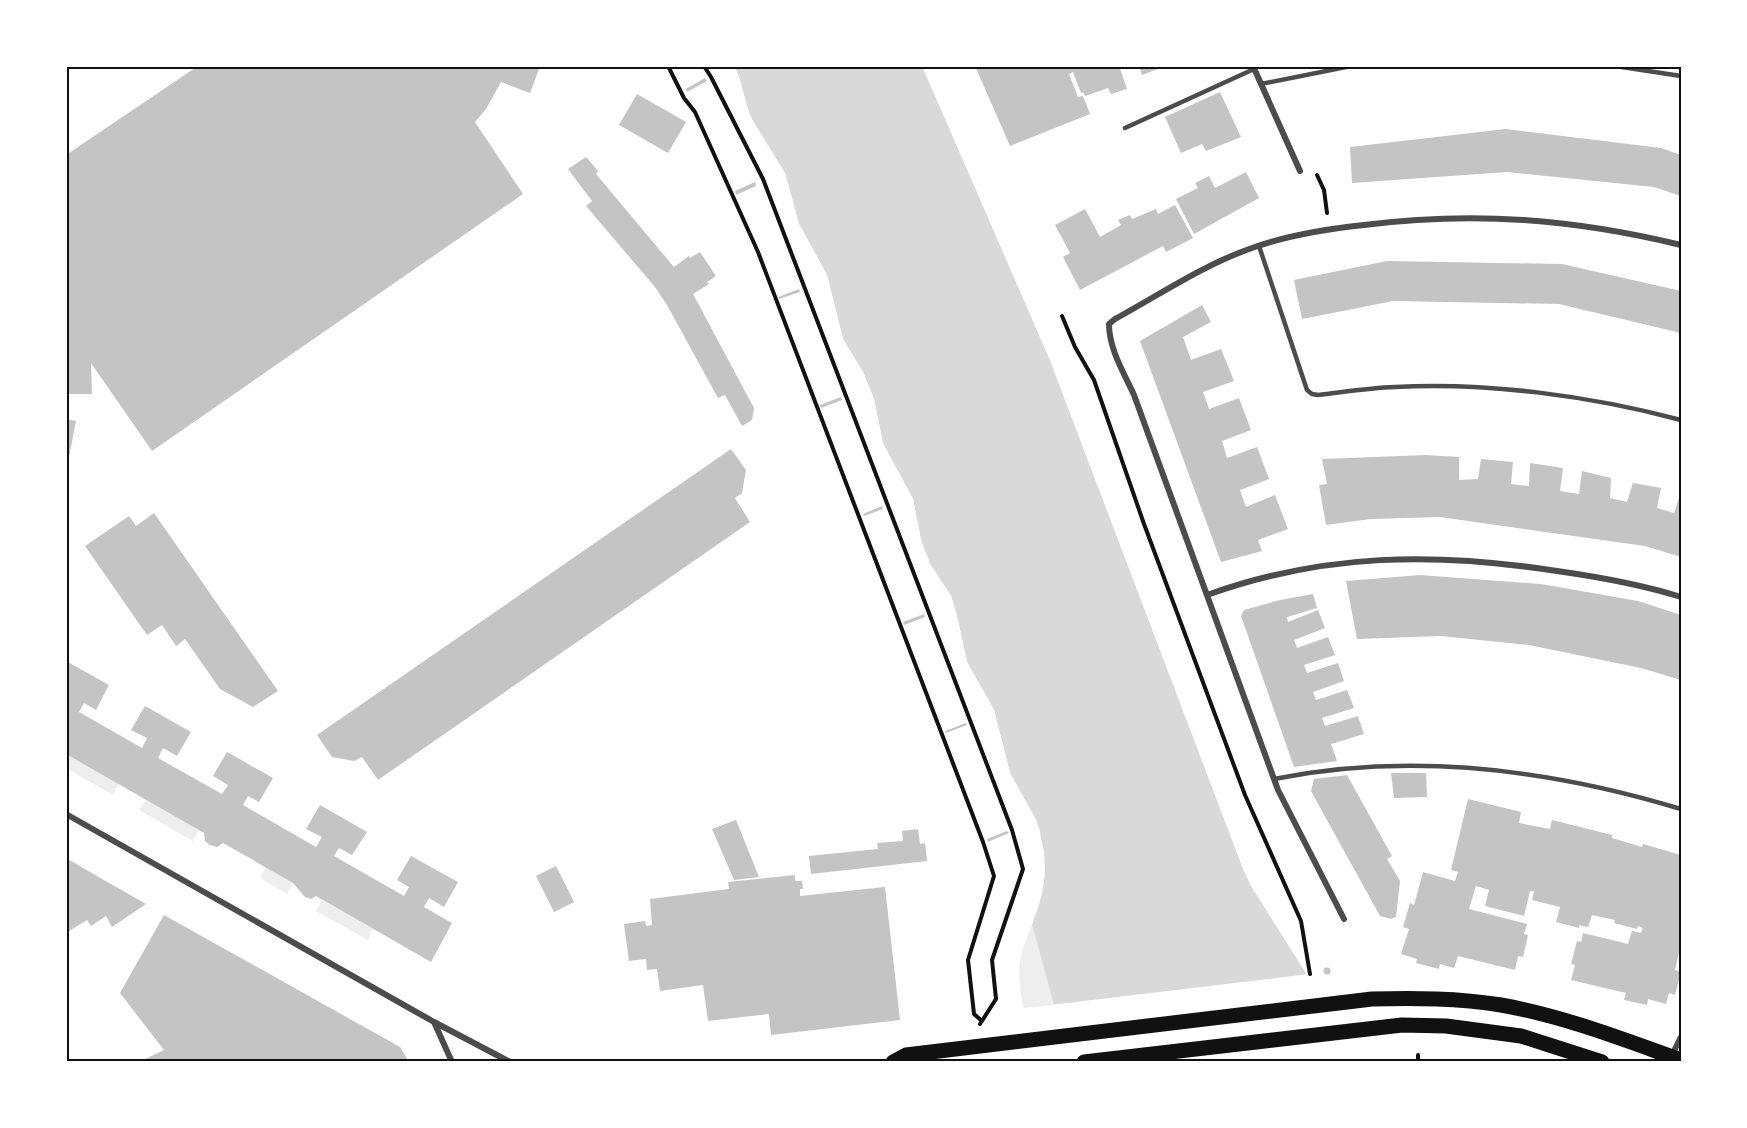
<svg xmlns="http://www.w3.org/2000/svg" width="1747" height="1128" viewBox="0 0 1747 1128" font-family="'Golos Text',sans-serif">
	<rect width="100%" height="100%" fill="#fff"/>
	<!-- green -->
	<path fill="#eee" d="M67,755L119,784L113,795L66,768Z
		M146,800L199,830L193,841L139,810Z
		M266,867L293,883L287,894L260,878Z
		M322,900L373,929L368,940L316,911Z
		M1032,925L1054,1005L1025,1008L1023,1007C1017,967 1017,962 1032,925Z"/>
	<!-- water -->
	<path fill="#d9d9d9" d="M734,66H922L1049,358L1243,869L1251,886L1307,975L1054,1005L1032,925L1042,894L1045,873L1040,831L1036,820L1010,773L994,710L967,662L957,616L951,596L930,564L921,540L913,499L883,443L874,399L863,372L843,339L827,275L799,224L785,173L750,116L739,77Z"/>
	<!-- pier -->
	<path fill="#fff" d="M731,66H734L739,77L747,108L755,126L785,173L799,224L827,275L843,339L863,372L874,399L883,444L913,499L921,540L930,564L951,596L957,616L967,662L994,710L1010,773L1036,820L1044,851L1045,873L1039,905L1030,930L1029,925L1039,893L1042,873L1041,852L1034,821L1007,774L992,711L964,663L955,617L948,598L927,565L918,541L910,500L880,445L871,400L861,374L840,340L825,276L796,226L782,174L748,118Z
		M1310,974L1307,977L1248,985L1054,1008L1051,1005Z"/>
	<!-- building -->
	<path fill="#c4c4c4" d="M198,66H540L530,93L501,82L486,109L475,122L523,194L152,451L91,363L92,394H66V155Z
		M975,66H1119L1127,89L1111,94L1108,88L1085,96L1083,92L1081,93L1073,72L1069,74L1078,97L1083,96L1090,114L1010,146Z
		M1139,66H1166L1142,75Z
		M705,78L707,81L687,92L686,89Z
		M1220,92L1241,137L1206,151L1202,144L1181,153L1165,117Z
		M637,94L686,122L668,153L619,125Z
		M1506,129L1661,148L1681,155V196L1654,187L1507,172L1352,183L1350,147Z
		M586,157L598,171L596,174L674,267L689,256L690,258L700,252L716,276L707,282L709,284L693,294L754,408L752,420L742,426L725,395L718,398L667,305L655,287L586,206L592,201L568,169Z
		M1246,172L1259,198L1194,234L1176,199L1198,188L1195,183L1209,176L1215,188Z
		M755,182L756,186L736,195L735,191Z
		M1175,205L1193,238L1166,252L1163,246L1080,290L1063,257L1070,253L1055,225L1085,209L1100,237L1121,225L1118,220L1130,215L1132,219L1156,209L1158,214Z
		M1387,261L1562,264L1681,291V333L1559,304L1393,301L1302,319L1294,280Z
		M799,289L800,292L779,299L778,297Z
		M1202,305L1211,322L1183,337L1191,360L1221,349L1234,381L1203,392L1209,409L1239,398L1251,430L1222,441L1227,458L1257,447L1269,479L1240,490L1246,507L1275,495L1288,529L1258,540L1262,551L1221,562L1140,341Z
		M841,397L842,400L821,408L820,405Z
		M66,419L76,421L69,457H66Z
		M731,449L746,470L742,493L735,498L750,522L378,780L362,757L354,761L332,757L317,735Z
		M1426,455L1459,457V480L1478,479L1481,459L1513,462L1511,484L1529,486L1530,463L1563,468L1560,491L1579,494L1582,471L1611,478L1610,498L1627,502L1633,483L1661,488L1657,508L1674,513L1681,492V557L1645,546L1440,517L1371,519L1326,525L1319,485L1327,484L1322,459Z
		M882,506L883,509L864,516L863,514Z
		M154,513L278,691L253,707L220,689L185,639L176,646L162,625L147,635L85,546L129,516L136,526Z
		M1420,575L1541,584L1638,601L1681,615V680L1641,668L1529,645L1441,636L1357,639L1346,581Z
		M1313,594L1317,608L1287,617L1288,622L1318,610L1325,628L1294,640L1297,648L1328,637L1335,655L1304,665L1307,673L1338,663L1344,681L1313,692L1316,700L1347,690L1354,708L1322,718L1325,726L1358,716L1364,734L1331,744L1337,761L1294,767L1241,616L1244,610L1280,600Z
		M924,614L925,617L904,625L903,622Z
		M66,661L109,685L96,710L84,703L79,712L142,748L147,738L131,730L145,706L191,732L177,756L163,748L158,758L222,794L228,785L213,776L227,752L273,778L259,802L248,796L243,805L316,847L322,837L306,829L320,805L367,832L352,855L339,848L334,856L404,896L409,887L397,880L411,856L458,882L444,907L429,898L424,907L452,923L431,962L316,896L311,899L305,897L293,883L223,843L217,847L210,845L205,841L204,833L66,754Z
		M966,723L967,725L946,733L945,731Z
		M1391,773H1426L1427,797L1394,798Z
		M1347,775L1392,856L1387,859L1400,881L1396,917L1391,919L1380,916L1311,791L1314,779Z
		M1468,799L1521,812L1519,823L1550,829L1552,820L1612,835V838L1642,847L1643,844L1681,855V953H1679L1675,970L1681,972L1675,995L1669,993L1666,1004L1648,999L1647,1005L1624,1000L1626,993L1571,980L1575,965L1571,964L1577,941L1581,942L1583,933L1628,944L1632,931L1641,933L1643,928L1638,926L1637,929L1614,923L1615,920L1592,915L1588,927L1579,925V928L1556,922L1560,907L1532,900L1534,891H1530L1524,916L1485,906L1489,890L1476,886L1469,909L1527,924L1524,934L1528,935L1523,957L1518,956L1515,970L1458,956L1454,968L1440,964L1439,969L1416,963L1417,959L1401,954L1409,929L1403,927L1410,903L1414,905L1423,872L1455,881L1458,872L1451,870Z
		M736,820L759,877L734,880L712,829Z
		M918,829L920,844L925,843L927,861L811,874L809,856L878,849L877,843L903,841L902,831Z
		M1007,831L1009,833L988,842L987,839Z
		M66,858L109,883L146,904L112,927L106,916L91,926L87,920L66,933Z
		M556,866L574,902L554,912L536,876Z
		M795,875V881H802L803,889H800V896L885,887L900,1020L771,1035L769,1014L708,1021L703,985L660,991L657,969L647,970L646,959L629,961L624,924L645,921L646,926L652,925L650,899L729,889L728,882Z
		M164,915L400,1047L409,1062H139L164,1050L120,993Z
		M1323.5 971a3.5 3.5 0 1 1 7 0a3.5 3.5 0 1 1-7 0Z"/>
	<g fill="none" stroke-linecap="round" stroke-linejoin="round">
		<!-- path -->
		<path stroke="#111" stroke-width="4" d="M668,66L684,98L695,112L758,252L983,842L994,876L968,960L974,1014L982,1021
			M704,66L711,77L763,179L1012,830L1023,869L992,960L996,999L980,1024
			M1317,175L1324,190L1327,213
			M1062,316L1075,347L1094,380L1144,524L1245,795L1301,921L1310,974
			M1418,1062V1055"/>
		<!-- service -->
		<path stroke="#4c4c4c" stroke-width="4.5" d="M1615,66L1681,76
			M1261,84L1351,66
			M1125,128L1254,69
			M1259,246L1307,390L1312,394L1318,395C1344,392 1369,388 1395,387C1488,382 1591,396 1681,420
			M1274,779C1410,752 1549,769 1681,809"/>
		<!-- minor -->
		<path stroke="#4c4c4c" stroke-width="6" d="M1253,66L1300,171
			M1207,595C1324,553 1435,552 1557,571C1599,577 1640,584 1681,597
			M66,814L434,1022L510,1062
			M1344,919L1278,790L1134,395C1124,373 1109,349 1109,324L1115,319C1159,295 1205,264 1252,248C1288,235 1326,229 1364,225C1474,211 1573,219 1681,245
			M434,1022L452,1062
			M1672,1055L1681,1037"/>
		<!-- primary -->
		<path stroke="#111" stroke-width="15" d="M893,1062L906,1055L1372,999C1415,998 1458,998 1501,1005C1563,1016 1622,1039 1681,1060
			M1084,1062L1402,1025L1446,1026L1521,1036L1602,1062"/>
	</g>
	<!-- border -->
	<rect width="1747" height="1128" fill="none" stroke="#ffffff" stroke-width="135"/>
	<rect x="68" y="68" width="1612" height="992" fill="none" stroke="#111" stroke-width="2"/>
</svg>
